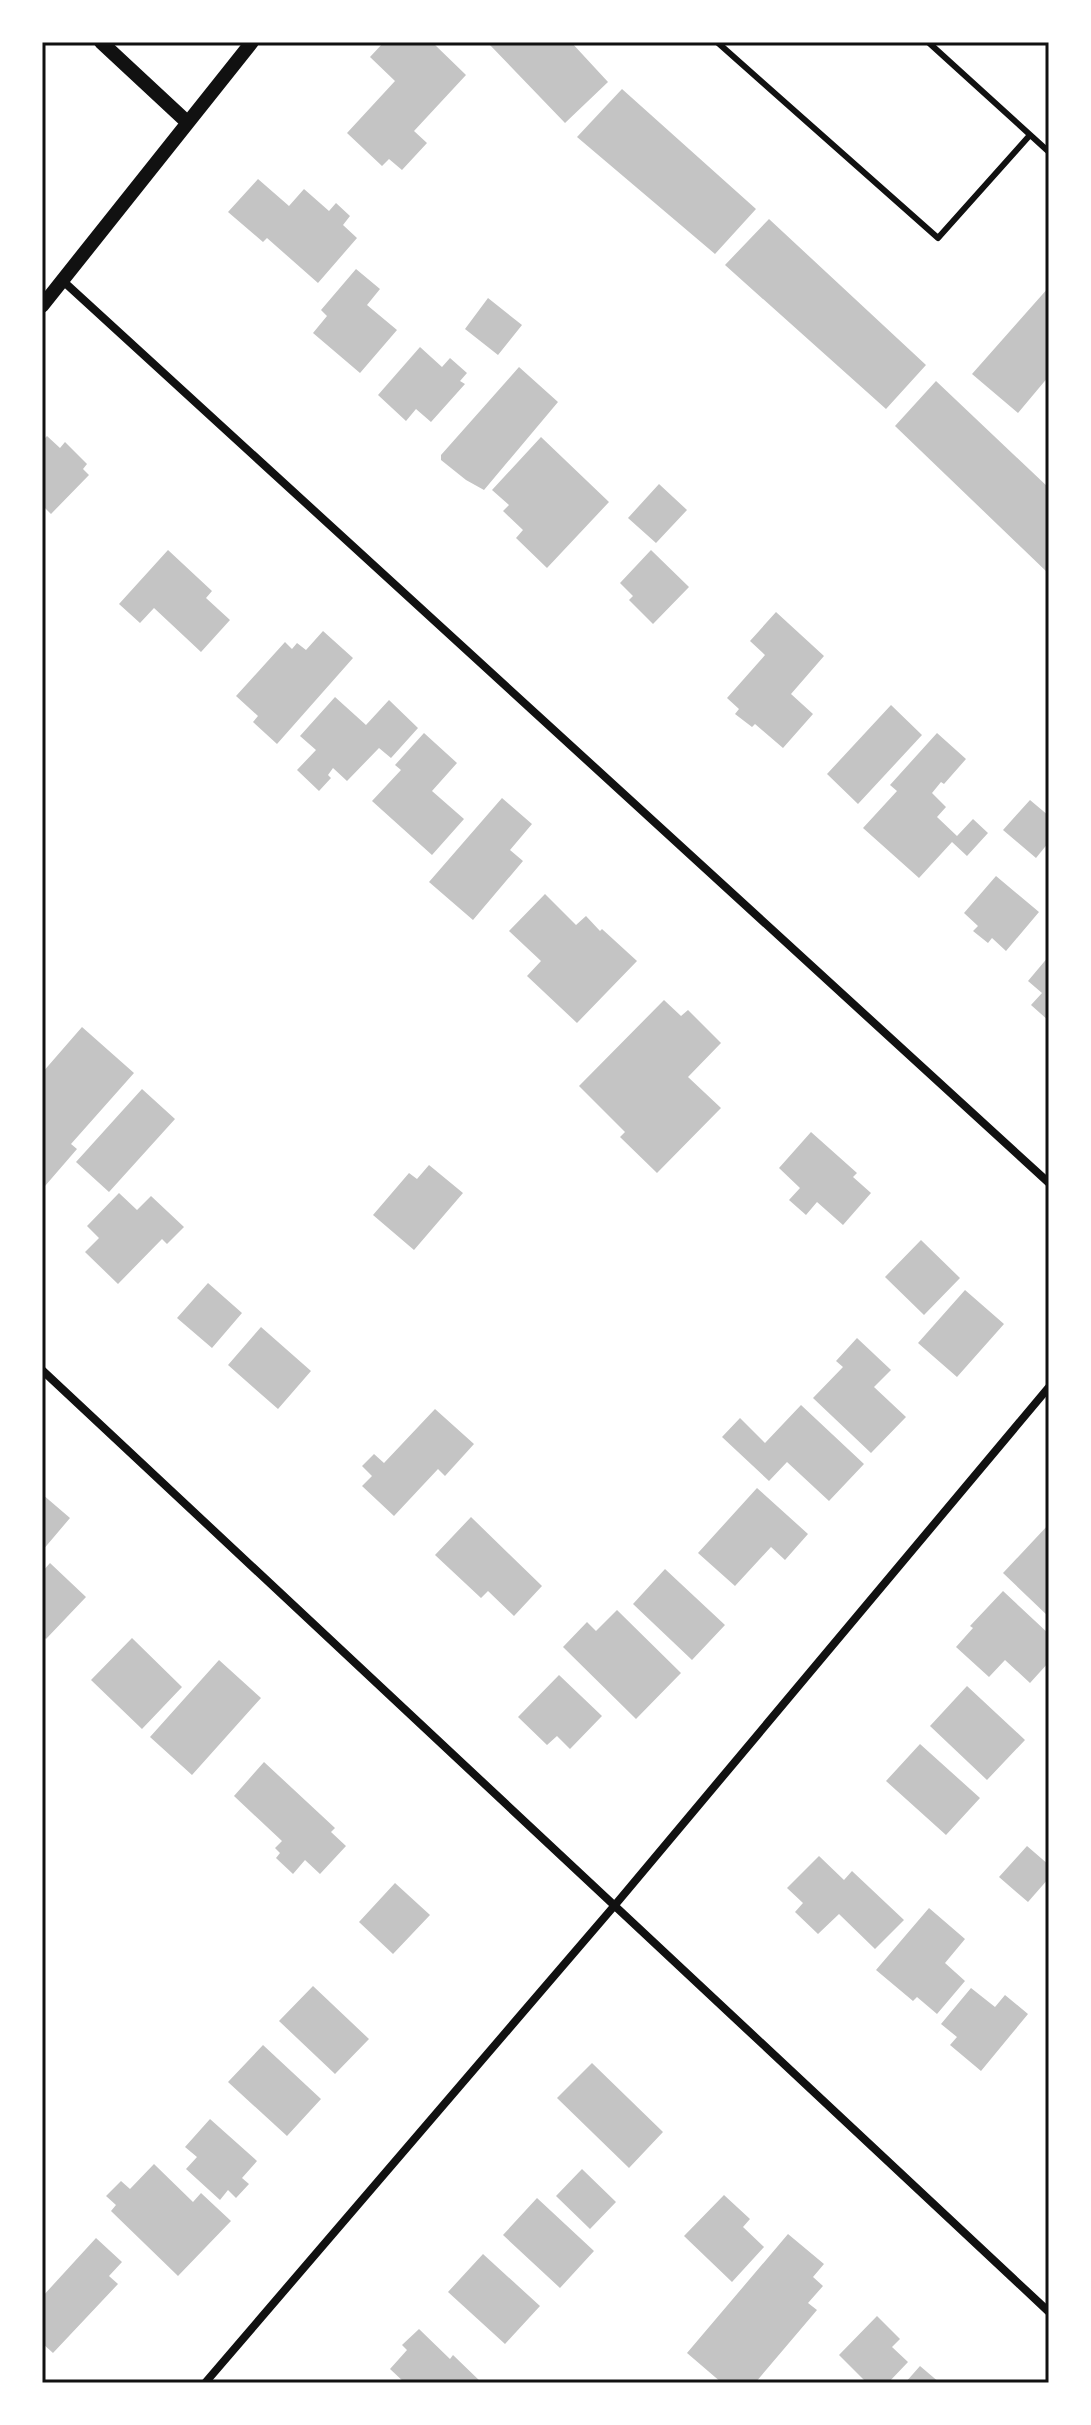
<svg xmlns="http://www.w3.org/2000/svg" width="1091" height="2425" viewBox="0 0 1091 2425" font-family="Cabin,sans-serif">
	<rect width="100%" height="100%" fill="#fff"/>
	<!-- building -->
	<path fill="#c4c4c4" d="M384,42H432L466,75L414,131L427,143L402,170L389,159L382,166L347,133L395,81L370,57Z
		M492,42H571L608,82L565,123L489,44Z
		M622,89L756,209L715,254L577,137Z
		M258,179L289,206L304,189L329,211L336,203L350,216L343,225L357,238L318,283L267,238L263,242L228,212Z
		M769,219L926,365L886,409L725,265Z
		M356,269L380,289L367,305L397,330L360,373L313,333L327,316L321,310Z
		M1049,287V376L1018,413L972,374Z
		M488,298L522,325L498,355L465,329Z
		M420,347L442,367L450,358L467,373L460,381L465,384L431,422L416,409L406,421L378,395Z
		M519,367L558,402L484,490L466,480L441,460V455Z
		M936,381L1049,488V574L895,426Z
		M47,436L60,448L65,442L87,464L83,469L89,475L51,514L42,505V441Z
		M541,437L609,502L547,568L516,538L523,530L503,511L509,505L492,490Z
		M659,484L687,510L656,543L628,518Z
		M168,550L212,591L206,598L230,620L201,652L154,608L140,623L119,604Z
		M651,550L689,587L653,624L629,600L633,596L620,583Z
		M776,612L824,656L791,694L813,714L783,748L755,724L752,727L735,714L739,709L727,698L765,655L750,641Z
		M323,631L353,658L277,744L253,722L258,716L236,696L285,642L292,649L297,643L306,650Z
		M335,697L366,725L389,700L418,728L391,758L379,748L347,781L333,768L328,775L331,778L319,791L297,770L316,750L300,736Z
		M891,705L922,735L858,804L827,774Z
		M424,733L457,763L432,791L464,819L432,855L372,801L401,770L395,765Z
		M937,733L966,759L944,784L941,782L932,793L946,807L937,817L957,836L973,819L988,833L967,856L952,842L919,878L863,828L897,791L890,785Z
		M502,798L532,824L510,850L523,861L473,920L429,882Z
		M1030,800L1049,816V842L1036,858L1003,830Z
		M996,876L1039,912L1006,951L992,938L988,943L973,931L978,926L964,913Z
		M545,894L576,925L586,916L600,931L602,929L637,961L577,1023L527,976L541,961L509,931Z
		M1049,956V1021L1031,1005L1042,993L1028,981Z
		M664,1000L681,1016L688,1010L721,1043L688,1077L721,1108L657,1173L620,1137L625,1132L579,1086Z
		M82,1027L134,1073L71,1144L77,1149L45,1186L42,1183V1073Z
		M142,1089L175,1119L109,1192L76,1162Z
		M811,1132L857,1173L853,1177L871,1193L843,1225L817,1202L806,1215L789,1200L800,1188L779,1168Z
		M429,1165L463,1193L414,1250L373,1215L409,1173L417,1179Z
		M119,1193L137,1210L151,1196L184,1227L167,1244L162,1239L118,1284L85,1252L99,1238L87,1226Z
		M921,1240L960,1278L924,1315L885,1277Z
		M208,1283L242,1313L212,1348L177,1318Z
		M965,1290L1004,1324L957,1377L918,1343Z
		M261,1327L311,1371L278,1409L228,1365Z
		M857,1338L891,1370L874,1387L906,1417L871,1453L813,1398L843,1367L836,1361Z
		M801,1405L864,1464L829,1501L787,1462L769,1481L722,1437L740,1418L765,1443Z
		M435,1409L474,1444L445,1476L438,1469L394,1516L362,1486L372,1476L362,1466L374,1454L384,1463Z
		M757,1488L808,1534L785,1560L771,1547L735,1586L698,1553Z
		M42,1494L70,1518L42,1551Z
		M471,1517L542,1586L514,1616L488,1591L481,1598L435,1555Z
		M1049,1524V1617L1003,1573Z
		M50,1563L86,1597L46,1639L42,1635V1572Z
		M665,1569L725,1625L692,1660L633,1604Z
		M1003,1591L1049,1634V1662L1030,1683L1005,1660L989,1677L956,1647L973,1628L970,1626Z
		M617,1610L681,1673L636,1719L563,1647L587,1622L596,1631Z
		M132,1638L182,1687L142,1729L91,1680Z
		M219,1660L261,1698L192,1775L150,1737Z
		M559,1675L602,1716L570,1749L557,1736L547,1745L518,1717Z
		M967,1686L1025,1740L987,1780L930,1726Z
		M920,1744L980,1798L946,1835L886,1781Z
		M264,1762L335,1828L331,1832L346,1846L320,1874L305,1860L293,1874L276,1858L280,1853L275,1848L282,1841L234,1796Z
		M1027,1846L1049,1865V1878L1028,1902L999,1877Z
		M819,1856L844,1880L852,1871L904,1920L875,1949L839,1914L818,1934L795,1912L803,1903L787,1888Z
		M395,1883L430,1915L393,1954L359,1922Z
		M929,1908L965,1939L945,1963L965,1981L937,2014L917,1997L913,2001L876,1970Z
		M313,1986L369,2039L335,2074L279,2021Z
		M971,1988L995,2007L1005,1995L1028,2014L981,2071L950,2045L957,2037L941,2024Z
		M263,2045L321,2099L287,2136L228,2082Z
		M592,2063L663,2132L629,2168L557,2098Z
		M210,2119L257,2161L242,2178L249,2184L236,2198L228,2190L220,2200L186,2169L197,2157L185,2147Z
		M154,2164L193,2202L201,2193L231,2221L178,2276L111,2211L116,2205L106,2196L121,2181L130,2189Z
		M582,2169L616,2202L590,2229L556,2196Z
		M724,2195L750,2219L743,2227L764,2247L732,2282L684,2236Z
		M537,2198L594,2251L560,2288L503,2235Z
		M788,2234L824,2264L813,2277L823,2286L808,2303L817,2310L755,2383H722L687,2353Z
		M96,2238L122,2262L109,2276L118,2284L53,2353L42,2343V2297Z
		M483,2254L540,2306L505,2344L448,2292Z
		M877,2316L900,2339L892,2347L908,2362L888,2383H867L839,2355Z
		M419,2329L450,2359L453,2355L482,2383H405L390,2369L407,2350L402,2345Z
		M920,2366L940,2383H905Z"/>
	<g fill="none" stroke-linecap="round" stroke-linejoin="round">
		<!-- service -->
		<path stroke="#111" stroke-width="6" d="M717,42L938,238L1030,135
			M928,42L1049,152"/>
		<!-- minor -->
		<path stroke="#111" stroke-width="8" d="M63,281L1049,1183
			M42,1370L1049,2312
			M205,2383L615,1905L1049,1387"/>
		<!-- tertiary -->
		<path stroke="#111" stroke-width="14" d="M101,42L187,122
			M42,306L252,42"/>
	</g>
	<!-- border -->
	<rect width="1091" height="2425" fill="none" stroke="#ffffff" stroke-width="88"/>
	<rect x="44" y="44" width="1003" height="2337" fill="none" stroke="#111" stroke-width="3"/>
</svg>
